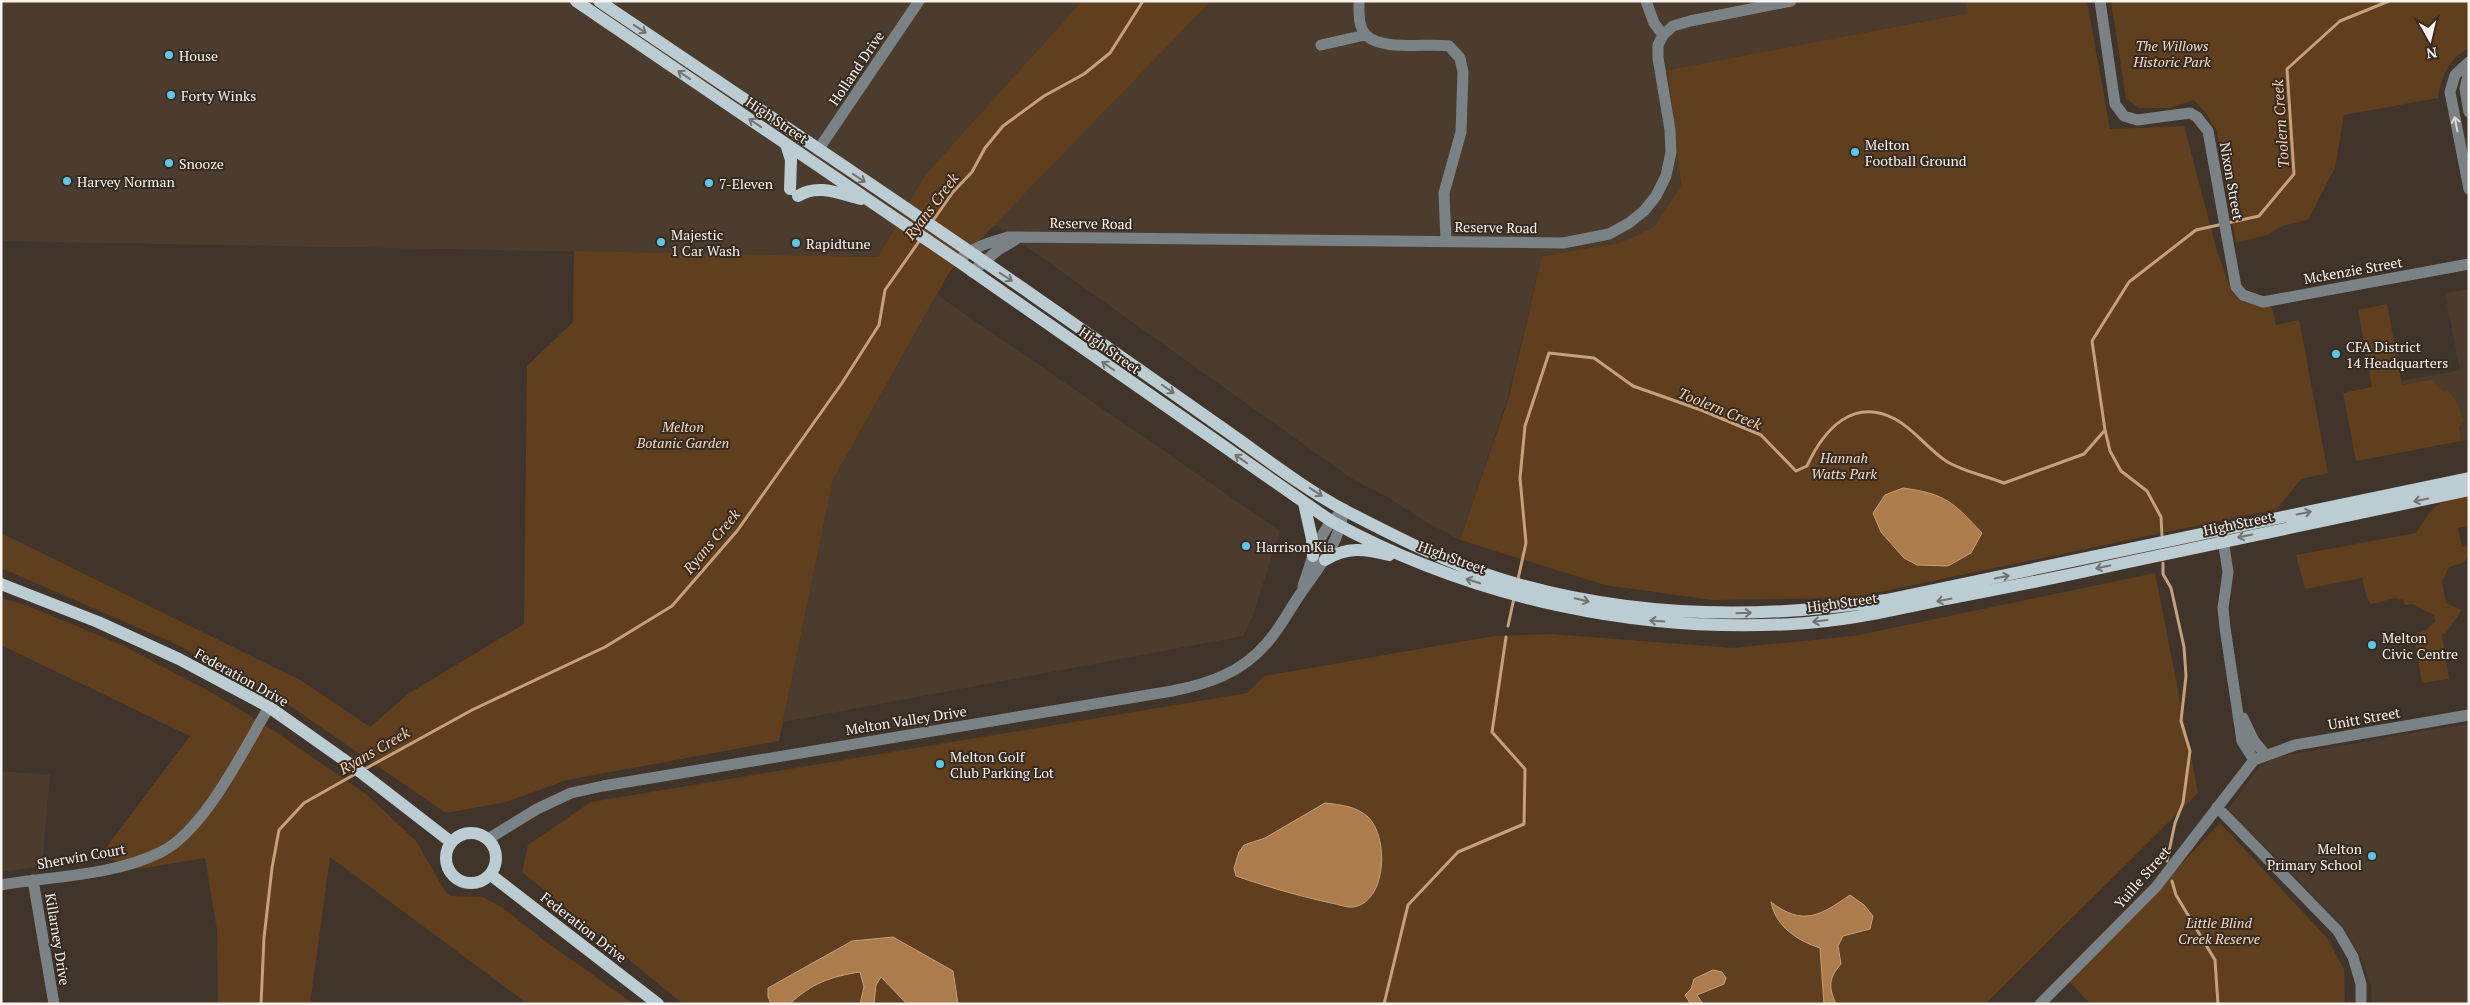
<svg xmlns="http://www.w3.org/2000/svg" width="2470" height="1005" viewBox="0 0 2470 1005" font-family="'PT Serif',serif">
	<rect width="100%" height="100%" fill="#41352b"/>
	<!-- built -->
	<path fill="#4c3c2d" d="M1,1H1082L925,175L878,257L1,241Z
		M1211,1H2030L1668,70L1681,185L1655,226L1620,243L1542,256L1508,397L1460,540L1426,522L1386,496L1354,480L995,224Z
		M2469,289V440L2461,441L2459,427L2444,391L2436,385L2434,379L2402,385L2401,381L2460,370L2445,293Z
		M937,295L1280,531L1253,615L1243,636L783,722L833,480Z
		M2469,723V1004H2372L2371,983L2359,954L2342,925L2228,809L2258,769L2272,758Z
		M1,771L50,775L42,866L1,872Z"/>
	<!-- green -->
	<path fill="#5f3f1e" d="M1082,1H1211L950,271L833,480L779,741L567,780L506,802L446,813L277,697L178,645L1,568V533L302,681L370,727L408,694L524,624L527,366L573,322L574,251L878,257L925,175Z
		M1966,1H2087L2110,129L2184,126L2217,251L2232,293L2245,303L2271,305L2276,325L2299,320L2328,473L2301,479L2277,509L1851,598L1712,600L1605,585L1460,540L1509,397L1542,256L1620,243L1655,226L1681,185L1668,70L1968,13Z
		M2111,1H2469V48C2448,60 2442,74 2438,98L2344,115L2335,168L2308,220L2282,226L2267,235L2236,243L2217,131L2204,111L2194,100L2170,108H2138L2126,98Z
		M2387,304L2402,385L2434,379L2436,385L2444,391L2448,390L2459,406L2463,421L2459,427L2461,441L2356,461L2343,393L2372,387L2358,310Z
		M2469,495V526L2458,528L2462,547L2469,546C2469,564 2464,562 2449,567L2442,582L2446,603L2462,610L2446,633L2442,635L2449,679L2422,683L2414,635L2426,630L2435,622L2434,615L2413,604L2405,605L2403,600L2395,598L2371,604L2367,598L2362,578L2305,589L2296,555L2416,533C2435,505 2434,501 2469,495Z
		M2155,573L2198,793L1985,1004H683L522,872L528,845L591,802L1247,693L1264,676L1494,636L1550,634L1733,648L1854,636Z
		M1,598L28,606L124,646L214,694L276,732L367,795L416,841L445,891L450,896L483,897L503,908L545,941L634,1004H528L330,857L310,1004H218L217,930L205,858L138,869L109,859L102,853L190,736L1,645Z
		M2220,823L2327,938L2344,969L2345,1004H2090L2070,982Z"/>
	<!-- water -->
	<path fill="#ac7c4c" stroke="#c4a07c" d="M1903,488C1946,494 1953,502 1982,533L1971,553L1948,566L1917,565L1904,558L1881,532L1873,513L1885,495Z
		M1325,803C1341,805 1356,806 1368,817C1389,837 1387,901 1354,907C1347,908 1338,904 1331,903C1299,896 1268,887 1236,876L1234,868L1239,852L1244,845L1265,838Z
		M1850,895L1864,905L1873,916L1870,929L1843,936L1838,946L1841,964C1829,978 1828,986 1836,1004H1824L1820,948C1798,941 1776,927 1771,902C1803,927 1821,915 1850,895Z
		M893,937L953,971L958,1004H907L881,977L876,985L874,1004H860L864,987L860,972C832,976 810,984 790,1004H771L768,997V988L852,941Z
		M1713,970L1722,972L1726,978L1724,984L1697,995L1703,1004L1690,1003L1685,995L1691,989L1694,979Z"/>
	<g fill="none" stroke-linecap="round" stroke-linejoin="round">
		<!-- stream -->
		<path stroke="#c4a07c" stroke-width="3" d="M932,222L953,192L972,172L985,148L1003,126L1044,96L1084,74L1110,53L1143,1
			M2105,430L2110,451L2121,471L2147,491L2161,517L2162,536
			M2163,563V574L2171,588L2184,647L2186,676L2181,721L2190,751L2183,803L2175,823L2167,861
			M1518,579L1526,543L1520,478L1525,426L1549,353L1594,358L1633,386L1701,410L1761,435L1796,471L1807,466C1824,429 1853,397 1895,419C1914,429 1928,449 1946,461C1962,471 1986,476 2004,483L2084,454L2105,430L2092,341L2129,282L2196,230L2259,216L2294,174L2287,69L2340,21L2389,1
			M1508,626L1514,598
			M363,770L472,710L605,647L672,606L737,531L842,383L879,325L885,290L920,240
			M2172,881L2176,895L2215,960L2218,1004
			M261,1004L264,938L272,868L279,830L304,803L357,773
			M1384,1004L1408,905L1458,852L1524,824L1525,769L1492,732L1506,637"/>
		<!-- minor -->
		<path stroke="#7a8285" stroke-width="11" d="M1359,1C1359,12 1358,27 1366,35C1381,51 1427,43 1449,46L1460,58L1463,72L1461,132L1444,193L1446,241
			M1646,1L1654,23L1663,35
			M2100,1L2115,104L2124,116L2137,120L2190,113L2197,117L2208,131L2236,287L2243,295L2263,302L2469,264
			M1321,45L1365,35
			M2469,62L2455,75L2450,92L2469,189
			M2469,71L2465,89L2469,112
			M818,150L919,1
			M958,261C974,246 988,243 1008,237L1563,243L1609,234L1629,223L1644,211L1656,196L1666,176L1671,152L1670,130L1658,58V45L1663,35L1673,26L1690,21L1791,1
			M972,272L998,250L1015,240
			M2222,533L2228,572L2223,608L2225,628L2242,741L2254,760
			M1303,586C1311,563 1318,533 1337,516
			M2243,718L2254,741L2265,754
			M2217,807L2338,931L2353,957L2361,984V1004
			M488,839L537,809L571,793L603,786L1172,691C1208,684 1241,673 1266,644C1280,629 1289,610 1301,593C1321,564 1338,546 1344,509
			M33,880L54,1004
			M1,885C53,876 113,876 161,852C205,830 244,749 269,707
			M2040,1004L2156,887L2254,760L2295,745L2469,715"/>
		<!-- major -->
		<path stroke="#bbccd2" stroke-width="12" d="M576,1L958,261L1331,521C1475,600 1644,635 1807,623C1854,619 1900,609 1946,599C2005,588 2065,576 2124,563C2239,538 2354,514 2469,490
			M599,1C743,99 889,195 1031,294C1094,338 1156,381 1218,425C1260,454 1301,487 1346,511C1387,532 1429,554 1473,570C1607,617 1747,622 1886,600L2469,478
			M786,144L791,160L790,189
			M798,196C818,183 840,194 861,199
			M1304,503L1312,539L1313,556
			M1325,560C1347,546 1366,549 1389,555
			M1,584L98,622L179,659L269,707L354,767L451,842
			M446 858a25 25 0 1 1 50 0a25 25 0 1 1-50 0Z
			M491,875L658,1004"/>
	</g>
	<!-- one-way arrows -->
	<defs><path id="oneway-shaft" d="M-6 0H5M1.5-3L5.5 0L1.5 3" fill="none" stroke-width="1.6" stroke-linecap="round" stroke-linejoin="round" transform="scale(1.25)"/></defs>
	<g stroke="#727371">
		<use href="#oneway-shaft" transform="translate(640 29) rotate(34)"/>
		<use href="#oneway-shaft" transform="translate(684 75) rotate(-146)"/>
		<use href="#oneway-shaft" transform="translate(755 123) rotate(-146)"/>
		<use href="#oneway-shaft" transform="translate(859 178) rotate(34)"/>
		<use href="#oneway-shaft" transform="translate(1006 277) rotate(34)"/>
		<use href="#oneway-shaft" transform="translate(1108 366) rotate(-145)"/>
		<use href="#oneway-shaft" transform="translate(1168 389) rotate(35)"/>
		<use href="#oneway-shaft" transform="translate(1241 459) rotate(-145)"/>
		<use href="#oneway-shaft" transform="translate(1316 492) rotate(33)"/>
		<use href="#oneway-shaft" transform="translate(2421 500) rotate(168)"/>
		<use href="#oneway-shaft" transform="translate(2304 513) rotate(-12)"/>
		<use href="#oneway-shaft" transform="translate(2245 536) rotate(168)"/>
		<use href="#oneway-shaft" transform="translate(2103 567) rotate(168)"/>
		<use href="#oneway-shaft" transform="translate(2002 577) rotate(-12)"/>
		<use href="#oneway-shaft" transform="translate(1473 581) rotate(-163)"/>
		<use href="#oneway-shaft" transform="translate(1582 600) rotate(13)"/>
		<use href="#oneway-shaft" transform="translate(1944 600) rotate(169)"/>
		<use href="#oneway-shaft" transform="translate(1744 613) rotate(-2)"/>
		<use href="#oneway-shaft" transform="translate(1657 621) rotate(-176)"/>
		<use href="#oneway-shaft" transform="translate(1820 621) rotate(173)"/>
	</g>
	<use stroke="#dbd7d3" href="#oneway-shaft" transform="translate(2456 124) rotate(-101)"/>
	<!-- markers -->
	<g fill="#5dc7e8" stroke="#362b21" stroke-width="2">
		<circle cx="169" cy="55" r="5"/>
		<circle cx="171" cy="95" r="5"/>
		<circle cx="1855" cy="152" r="5"/>
		<circle cx="169" cy="163" r="5"/>
		<circle cx="67" cy="181" r="5"/>
		<circle cx="709" cy="183" r="5"/>
		<circle cx="661" cy="242" r="5"/>
		<circle cx="796" cy="243" r="5"/>
		<circle cx="2336" cy="354" r="5"/>
		<circle cx="1246" cy="546" r="5"/>
		<circle cx="2372" cy="645" r="5"/>
		<circle cx="940" cy="764" r="5"/>
		<circle cx="2372" cy="856" r="5"/>
	</g>
	<g text-anchor="middle" dominant-baseline="central" stroke-width="4" stroke-linejoin="round" paint-order="stroke">
		<!-- park labels -->
		<g font-size="14" font-style="italic" fill="#f7dac0" stroke="#362b21">
			<text x="2172" y="45">The Willows<tspan x="2172" dy="16">Historic Park</tspan></text>
			<text x="683" y="426">Melton<tspan x="683" dy="16">Botanic Garden</tspan></text>
			<text x="1844" y="457">Hannah<tspan x="1844" dy="16">Watts Park</tspan></text>
			<text x="2219" y="922">Little Blind<tspan x="2219" dy="16">Creek Reserve</tspan></text>
		</g>
		<!-- poi labels -->
		<g font-size="14" fill="#fbf3ed" stroke="#362b21" text-anchor="start">
			<text x="179" y="55">House</text>
			<text x="181" y="95">Forty Winks</text>
			<text x="1865" y="144">Melton<tspan x="1865" dy="16">Football Ground</tspan></text>
			<text x="179" y="163">Snooze</text>
			<text x="77" y="181">Harvey Norman</text>
			<text x="719" y="183">7-Eleven</text>
			<text x="671" y="234">Majestic<tspan x="671" dy="16">1 Car Wash</tspan></text>
			<text x="806" y="243">Rapidtune</text>
			<text x="2346" y="346">CFA District<tspan x="2346" dy="16">14 Headquarters</tspan></text>
			<text x="1256" y="546">Harrison Kia</text>
			<text x="2382" y="637">Melton<tspan x="2382" dy="16">Civic Centre</tspan></text>
			<text x="950" y="756">Melton Golf<tspan x="950" dy="16">Club Parking Lot</tspan></text>
			<text x="2362" y="848" text-anchor="end">Melton<tspan x="2362" dy="16">Primary School</tspan></text>
		</g>
		<!-- street labels -->
		<g font-size="14" fill="#fbf3ed" stroke="#362b21">
			<text transform="translate(856 68) rotate(-56)">Holland Drive</text>
			<text transform="translate(777 120) rotate(34)">High Street</text>
			<text transform="translate(2232 181) rotate(80)">Nixon Street</text>
			<text transform="translate(1091 223) rotate(1)">Reserve Road</text>
			<text transform="translate(1496 227) rotate(1)">Reserve Road</text>
			<text transform="translate(2353 270) rotate(-10)">Mckenzie Street</text>
			<text transform="translate(1110 350) rotate(35)">High Street</text>
			<text transform="translate(2238 523) rotate(-12)">High Street</text>
			<text transform="translate(1452 557) rotate(20)">High Street</text>
			<text transform="translate(1842 602) rotate(-8)">High Street</text>
			<text transform="translate(242 677) rotate(29)">Federation Drive</text>
			<text transform="translate(2364 718) rotate(-10)">Unitt Street</text>
			<text transform="translate(906 720) rotate(-9)">Melton Valley Drive</text>
			<text transform="translate(81 856) rotate(-10)">Sherwin Court</text>
			<text transform="translate(2142 877) rotate(-49)">Yuille Street</text>
			<text transform="translate(584 927) rotate(38)">Federation Drive</text>
			<text transform="translate(58 939) rotate(81)">Killarney Drive</text>
		</g>
		<!-- water labels -->
		<g font-size="15" font-style="italic" fill="#f9cfa7" stroke="#362b21">
			<text transform="translate(2280 124) rotate(-94)">Toolern Creek</text>
			<text transform="translate(931 206) rotate(-53)">Ryans Creek</text>
			<text transform="translate(1720 408) rotate(22)">Toolern Creek</text>
			<text transform="translate(711 541) rotate(-50)">Ryans Creek</text>
			<text transform="translate(374 750) rotate(-30)">Ryans Creek</text>
		</g>
	</g>
	<!-- border -->
	<rect width="2470" height="1005" fill="none" stroke="#fbf3ed" stroke-width="5"/>
	<!-- north arrow -->
	<g transform="translate(2430 40) rotate(172)" stroke="#362b21" stroke-width="4" paint-order="stroke">
	<path d="M0-4L9 19L0 12L-9 19Z" fill="#fbf3ed"/>
	<text y="-8" font-size="14" font-weight="bold" text-anchor="middle" fill="#fbf3ed">N</text>
	</g>
</svg>
